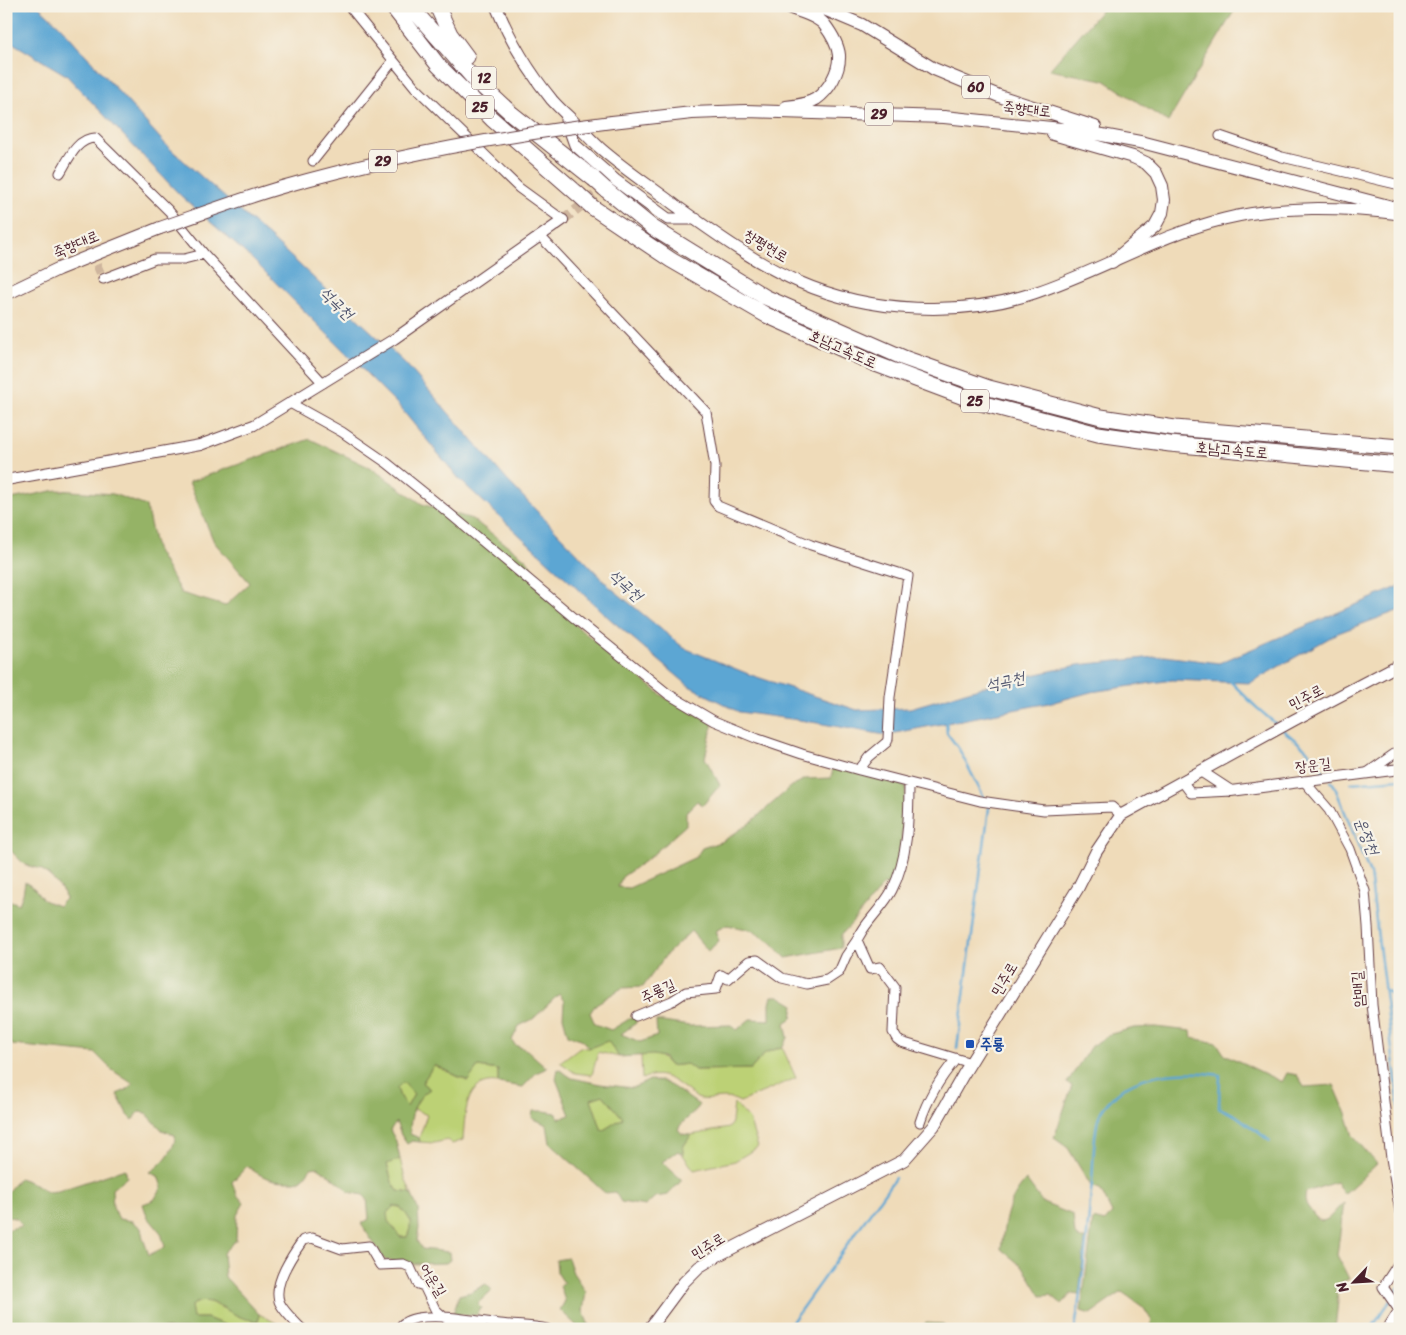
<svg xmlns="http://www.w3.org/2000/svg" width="1406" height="1335" viewBox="0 0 1406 1335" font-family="Sriracha,'Poor Story',sans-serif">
	<rect width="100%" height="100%" fill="#f7f3e8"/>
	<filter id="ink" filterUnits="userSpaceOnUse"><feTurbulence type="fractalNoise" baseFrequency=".02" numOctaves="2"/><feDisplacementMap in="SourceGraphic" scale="10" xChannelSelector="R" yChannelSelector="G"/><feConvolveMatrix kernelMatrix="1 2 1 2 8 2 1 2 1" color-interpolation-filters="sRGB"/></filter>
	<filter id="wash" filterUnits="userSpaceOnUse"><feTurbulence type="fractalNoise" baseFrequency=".0096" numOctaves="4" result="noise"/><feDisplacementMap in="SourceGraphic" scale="20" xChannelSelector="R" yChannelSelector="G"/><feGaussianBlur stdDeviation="1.12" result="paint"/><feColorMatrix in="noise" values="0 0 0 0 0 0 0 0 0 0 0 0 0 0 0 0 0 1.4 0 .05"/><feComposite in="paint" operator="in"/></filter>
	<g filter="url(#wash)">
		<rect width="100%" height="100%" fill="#efdbb9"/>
		<!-- green -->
		<path fill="#bcd175" stroke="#837850" d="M608,1040L619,1057L598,1052L592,1075L575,1073L560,1062L580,1047L589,1048Z
			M782,1047L796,1078L740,1102C725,1093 708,1103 697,1098C694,1096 691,1093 688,1091C672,1079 661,1070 642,1079L641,1055C656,1054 660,1054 670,1066L687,1064L695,1070L751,1069L765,1053Z
			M434,1065L467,1081L478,1067L498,1070V1083C464,1078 465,1117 463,1140L452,1144L448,1140L434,1143L420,1142L419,1138L427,1115L414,1109C417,1100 422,1094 430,1089L422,1083Z
			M403,1081L414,1094L407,1107L400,1097L397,1088Z
			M603,1095L623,1118L602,1131L591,1099Z
			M734,1103L749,1119L758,1147L735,1161L694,1170L683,1155V1147L691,1135L729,1128L732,1122Z
			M400,1159L405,1178L411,1193L398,1191L392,1182L387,1164Z
			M394,1206L400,1207C411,1219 413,1222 407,1237H400L387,1220L386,1213Z
			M199,1301L210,1302L241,1317L258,1321L259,1314L287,1329H235L207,1318H193L191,1306Z"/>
		<!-- forest -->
		<path fill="#95b366" stroke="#706948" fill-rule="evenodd" d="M1105,6H1237L1168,122L1104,80L1049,70Z
			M310,439L371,468L422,504L472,519L526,559L575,625L664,697L713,723L705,758L720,785L703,805L697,801L686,812V825L649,858L622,877L618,887L629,888L696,857L702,848L723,841L750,823L792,786L805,779L831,778L834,765L906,786L900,858L891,886L884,884L853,922L841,935V948L786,958L771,942L751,930L727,925L715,931L719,941L708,951L691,931L666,955L643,987L622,988L596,1004L590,1013L595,1024L611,1030L626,1021L634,1015L636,1019V1023L621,1034L640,1042L657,1036L656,1021L690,1026L731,1025L737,1030L750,1019L770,1020V1004L772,996H779L794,1005L792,1018L785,1023L788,1038L782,1047L765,1053L751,1069L695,1070L687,1064L670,1066L663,1057L653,1055L619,1057L608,1041L589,1048L581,1039L568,1035L563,1017L564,1001L559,994L533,1019L519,1026L512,1040L515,1045L527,1050L547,1068L536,1073L523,1087L498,1083V1070L478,1067L468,1081L434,1065L422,1083L430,1089C414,1099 410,1117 410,1134L419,1138L420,1142L412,1141L407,1144L401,1135L396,1122L390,1130L396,1141L400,1159L387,1164L392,1182L398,1191L411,1193L418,1209L419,1228L417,1241L422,1249L449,1252L450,1260L446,1263L411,1264L385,1260L361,1224L369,1219L367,1199L363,1195L349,1192L341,1184L318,1167L311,1168L301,1181C276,1181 268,1182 247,1166L232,1182L237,1195L244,1203L237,1215L236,1240L223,1253L225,1277L259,1314L258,1321C251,1320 244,1319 238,1316C221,1308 209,1294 191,1306L193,1318H207L235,1329H6V1230L22,1226L16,1218L6,1217V1194L19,1178L35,1184L47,1192L58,1191L125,1169L127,1177L112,1189L113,1207L119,1219L132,1221L141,1228L143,1238L149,1255L165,1247L161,1233L147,1216L143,1204L154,1200L162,1187L158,1176L150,1172C161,1166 176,1149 175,1135L162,1130L146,1113L139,1112L133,1120L127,1114L117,1094L126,1090L133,1084L112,1070L95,1053L12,1045L6,1033V903L8,900L19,904L23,894L25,882L35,889L43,900L58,906L65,899L64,893L52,878L41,869L25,865L6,846V500L57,490L113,494L146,506L156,549L181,593L225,606L250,583L214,542L189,482ZM403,1082L414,1094L407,1107L400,1097L397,1088ZM394,1206L400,1207C411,1219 413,1222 407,1237H400L388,1221L387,1213Z
			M1155,1027L1191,1031L1192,1038L1217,1043L1224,1054L1282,1082L1287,1073L1297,1075L1304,1087L1334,1085L1346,1113L1353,1136L1377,1164L1344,1194L1336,1182L1306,1192C1304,1202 1305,1203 1311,1211C1325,1233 1331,1212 1344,1203L1337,1255L1349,1279L1335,1285L1338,1301L1335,1329H1149L1152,1321L1143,1307L1122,1292L1090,1314L1081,1311L1093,1219L1105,1222L1112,1213L1100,1189L1091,1186L1068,1148L1054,1138L1072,1086L1067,1083L1091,1046L1111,1034L1134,1028Z
			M558,1069L572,1078L600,1084L633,1088L650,1080L662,1081L673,1087L699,1105C693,1117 684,1118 678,1129L682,1134L691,1135L683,1147V1155L678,1151L662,1162L682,1180L668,1195L655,1197L645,1206L621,1202L615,1192L605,1193L550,1143L547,1125L532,1118L533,1111H544L556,1113L558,1119L570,1115L556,1079ZM603,1095L623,1118L602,1131L591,1099Z
			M1026,1180L1043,1203L1073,1215L1075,1235L1080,1239H1085L1079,1294L1072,1293L1062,1304L1051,1295L1041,1296L1024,1268L1001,1249C1005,1220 1006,1203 1026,1180Z
			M568,1258L573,1273L586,1292L583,1311L590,1328L589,1329H575L576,1325L560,1310L565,1301L560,1286L564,1283L557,1272L556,1260Z
			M486,1284L492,1290L477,1304L481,1308L477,1315L453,1314L459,1295L471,1292Z
			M926,1323L943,1324L949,1329H920Z"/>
		<!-- water -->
		<path fill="#5ba6d3" stroke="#52627f" d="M6,6H38L60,26L167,146L274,241L406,364L507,480L610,587L684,648L751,675L857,710L910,708L996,683L1078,665L1164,656L1219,663L1400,586V610L1338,633L1250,683L1172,680L1091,692L1054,702L885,735L806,721L739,712L689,686L610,619L460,480L398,405L252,259L180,195L66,75L6,39Z"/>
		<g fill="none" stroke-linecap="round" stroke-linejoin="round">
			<!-- stream -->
			<path stroke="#5ba6d3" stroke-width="2.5" d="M1230,681L1256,707L1277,725
				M946,720L947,733L959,749L985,800
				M1283,730L1306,749L1326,775
				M1331,781L1334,785L1370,874L1400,1112
				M1351,783L1400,779
				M1384,989L1395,997
				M957,1048L989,808L988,804
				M1393,1296L1400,1286
				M787,1329L895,1178
				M1075,1329C1082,1283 1087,1238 1091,1192C1094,1169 1092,1138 1099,1116C1101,1109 1109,1101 1115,1095C1141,1071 1186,1070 1220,1075L1219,1108L1235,1115L1270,1141
				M1371,1329L1390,1301"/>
		</g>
	</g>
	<g filter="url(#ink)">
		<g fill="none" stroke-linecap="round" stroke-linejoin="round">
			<!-- minor-tunnel -->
			<path stroke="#ceb59d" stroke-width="9" stroke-dasharray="9 4.5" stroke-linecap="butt" d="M86,240L103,279"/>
			<!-- tertiary-tunnel -->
			<path stroke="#ceb59d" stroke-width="10" stroke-dasharray="10 5" stroke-linecap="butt" d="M563,220L608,185"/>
			<defs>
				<path id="minor" d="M349,6L415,87L519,188L563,220
					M1220,136L1282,157L1400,185
					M313,161L393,61
					M60,173C68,160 77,138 95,138L169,211L204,254L323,383
					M540,236L706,412L715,466L714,501L718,506L811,545L908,576L890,697L888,739L887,742L869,757L859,770
					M103,279L155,259H184L204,254
					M290,403L342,432L387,463L438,504L578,621L668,694L714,721L758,739L802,754L859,770L980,801L1044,810L1112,807L1121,815
					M1367,773L1400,750
					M1182,781L1191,793L1231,791
					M1304,781L1329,810L1350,849L1365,891L1368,926L1372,1005L1391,1158L1400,1212
					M909,783C909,817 908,859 892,890C886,902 875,913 867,924C863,929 860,935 857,940L870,969L880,967L895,987L893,1032L897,1039L901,1042L971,1063
					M636,1016L672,1001L686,992L716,989L721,975L728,979L749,961L757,960L782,978L807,984L827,980L839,972L846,956L857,940
					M920,1122C928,1097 940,1078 956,1059
					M302,1329C295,1322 282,1310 279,1301C273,1283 293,1254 303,1240L312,1238L342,1249L369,1246L380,1265L403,1264L410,1267L418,1284L424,1286L435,1309L457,1329
					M399,1329C400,1327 402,1324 404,1323C423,1310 477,1321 500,1324C516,1326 532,1325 547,1329
					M1387,1329L1399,1310L1383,1287L1400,1261"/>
				<path id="tertiary" d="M6,480L200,445L254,425L394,339L563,220
					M1202,772L1231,791L1400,769"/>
				<path id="secondary" d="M496,6C510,40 529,72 552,100C559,108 567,115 574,122C583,131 591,140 600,148C624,169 650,186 675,205C713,232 755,263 799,282C869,313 962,317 1034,293C1098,272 1158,235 1224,219C1282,205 1341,207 1400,214
					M566,120L575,145L615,180L668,219H696
					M649,1329L684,1282L699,1267L717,1256L904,1160L934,1126L963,1075L1078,888L1096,852L1121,815L1294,720L1400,664"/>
				<path id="primary" d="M785,6C796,10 816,15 824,24C830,32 838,45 839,55C840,71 829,90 816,99C808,104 796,106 786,107
					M817,6L862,25L934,69L999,96L1095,127
					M612,122L692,113L746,111L944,117L1081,131L1145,143L1400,209
					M1053,134L1133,157L1146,163L1156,173L1162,186L1164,200L1162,213L1155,226L1112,262
					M6,294L58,269L160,228"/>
				<path id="motorway" d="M392,6L438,65L492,119L579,195
					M410,6L475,80L512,114L594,179
					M437,6L450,34L467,57
					M605,189L653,228L765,297L904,358L989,388L1101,417L1175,428L1400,447
					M592,207L671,260L766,315L873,363L977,402L1098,434L1170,444L1400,465"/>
			</defs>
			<!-- minor casing -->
			<use href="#minor" stroke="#633b40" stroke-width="11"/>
			<!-- tertiary casing -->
			<use href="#tertiary" stroke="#633b40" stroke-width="12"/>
			<!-- secondary casing -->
			<use href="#secondary" stroke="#633b40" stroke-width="13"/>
			<!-- primary casing -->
			<use href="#primary" stroke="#633b40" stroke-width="14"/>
			<!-- motorway casing -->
			<use href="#motorway" stroke="#633b40" stroke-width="17"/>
			<!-- minor -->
			<use href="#minor" stroke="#fff" stroke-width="9"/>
			<!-- tertiary -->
			<use href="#tertiary" stroke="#fff" stroke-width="10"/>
			<!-- secondary -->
			<use href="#secondary" stroke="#fff" stroke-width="11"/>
			<!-- primary -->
			<use href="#primary" stroke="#fff" stroke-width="12"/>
			<!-- motorway -->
			<use href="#motorway" stroke="#fff" stroke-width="15"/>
			<defs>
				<path id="primary-bridge" d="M160,228C201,214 241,199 282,187C390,156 501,136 612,122"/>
				<path id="motorway-bridge" d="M594,179L605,189
					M579,195L592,207"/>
			</defs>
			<!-- primary-bridge casing -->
			<use href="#primary-bridge" stroke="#633b40" stroke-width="14" stroke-linecap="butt"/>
			<!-- motorway-bridge casing -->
			<use href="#motorway-bridge" stroke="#633b40" stroke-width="17" stroke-linecap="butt"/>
			<!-- primary-bridge -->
			<use href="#primary-bridge" stroke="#fff" stroke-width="12"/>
			<!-- motorway-bridge -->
			<use href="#motorway-bridge" stroke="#fff" stroke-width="15"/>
		</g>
	</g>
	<!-- markers -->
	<rect fill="#1a4fb4" stroke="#f7f3e8" stroke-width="2" x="965" y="1039" width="10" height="10" rx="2.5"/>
	<g text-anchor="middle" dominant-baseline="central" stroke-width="4.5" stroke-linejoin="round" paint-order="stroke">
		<!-- shield labels -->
		<g fill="#f7f3e8" stroke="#7e5f64" stroke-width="1">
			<rect x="471.5" y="66.5" width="25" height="23" rx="4"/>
			<rect x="962" y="75.5" width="28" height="23" rx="4"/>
			<rect x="466" y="95.5" width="28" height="23" rx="4"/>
			<rect x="865" y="102.5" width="28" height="23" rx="4"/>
			<rect x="369" y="149.5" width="28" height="23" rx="4"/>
			<rect x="961" y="389.5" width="28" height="23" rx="4"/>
		</g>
		<g font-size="14" font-weight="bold" fill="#4a1f2b">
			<text x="484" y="78">12</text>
			<text x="976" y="87">60</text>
			<text x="480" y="107">25</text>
			<text x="879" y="114">29</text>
			<text x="383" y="161">29</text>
			<text x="975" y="401">25</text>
		</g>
		<!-- street labels -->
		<g font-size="15" fill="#4a1f2b" stroke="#f7f3e8">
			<text transform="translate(1027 109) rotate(6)">죽향대로</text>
			<text transform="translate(76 244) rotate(-23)">죽향대로</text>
			<text transform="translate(766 246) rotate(31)">창평현로</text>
			<text transform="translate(843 349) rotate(24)">호남고속도로</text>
			<text transform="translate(1232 450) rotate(5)">호남고속도로</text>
			<text transform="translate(1306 697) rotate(-28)">민주로</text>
			<text transform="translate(1313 765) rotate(-7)">장운길</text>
			<text transform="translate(1004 979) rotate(-59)">민주로</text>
			<text transform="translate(1358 989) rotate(-94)">암매길</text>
			<text transform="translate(658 991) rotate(-25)">주룡길</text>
			<text transform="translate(708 1246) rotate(-32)">민주로</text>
			<text transform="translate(433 1280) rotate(58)">어운길</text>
		</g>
		<!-- transit labels -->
		<g font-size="15" font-weight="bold" fill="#164399" stroke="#f7f3e8" text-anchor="start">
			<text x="980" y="1044">주룡</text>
		</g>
		<!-- water labels -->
		<g font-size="16" font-style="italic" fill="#51556e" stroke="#f7f3e8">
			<text transform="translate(337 303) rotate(44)">석곡천</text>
			<text transform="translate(626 585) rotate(42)">석곡천</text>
			<text transform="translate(1005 681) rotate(-12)">석곡천</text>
			<text transform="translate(1367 836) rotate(68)">운정천</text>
		</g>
	</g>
	<!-- margin -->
	<rect width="1406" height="1335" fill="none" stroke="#f7f3e8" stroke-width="25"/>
	<!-- north arrow -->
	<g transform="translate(1354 1282) rotate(245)" stroke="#f7f3e8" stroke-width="4" paint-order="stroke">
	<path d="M0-4L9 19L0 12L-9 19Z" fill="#4a1f2b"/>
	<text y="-8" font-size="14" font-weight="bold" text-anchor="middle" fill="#4a1f2b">N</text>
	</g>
</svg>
